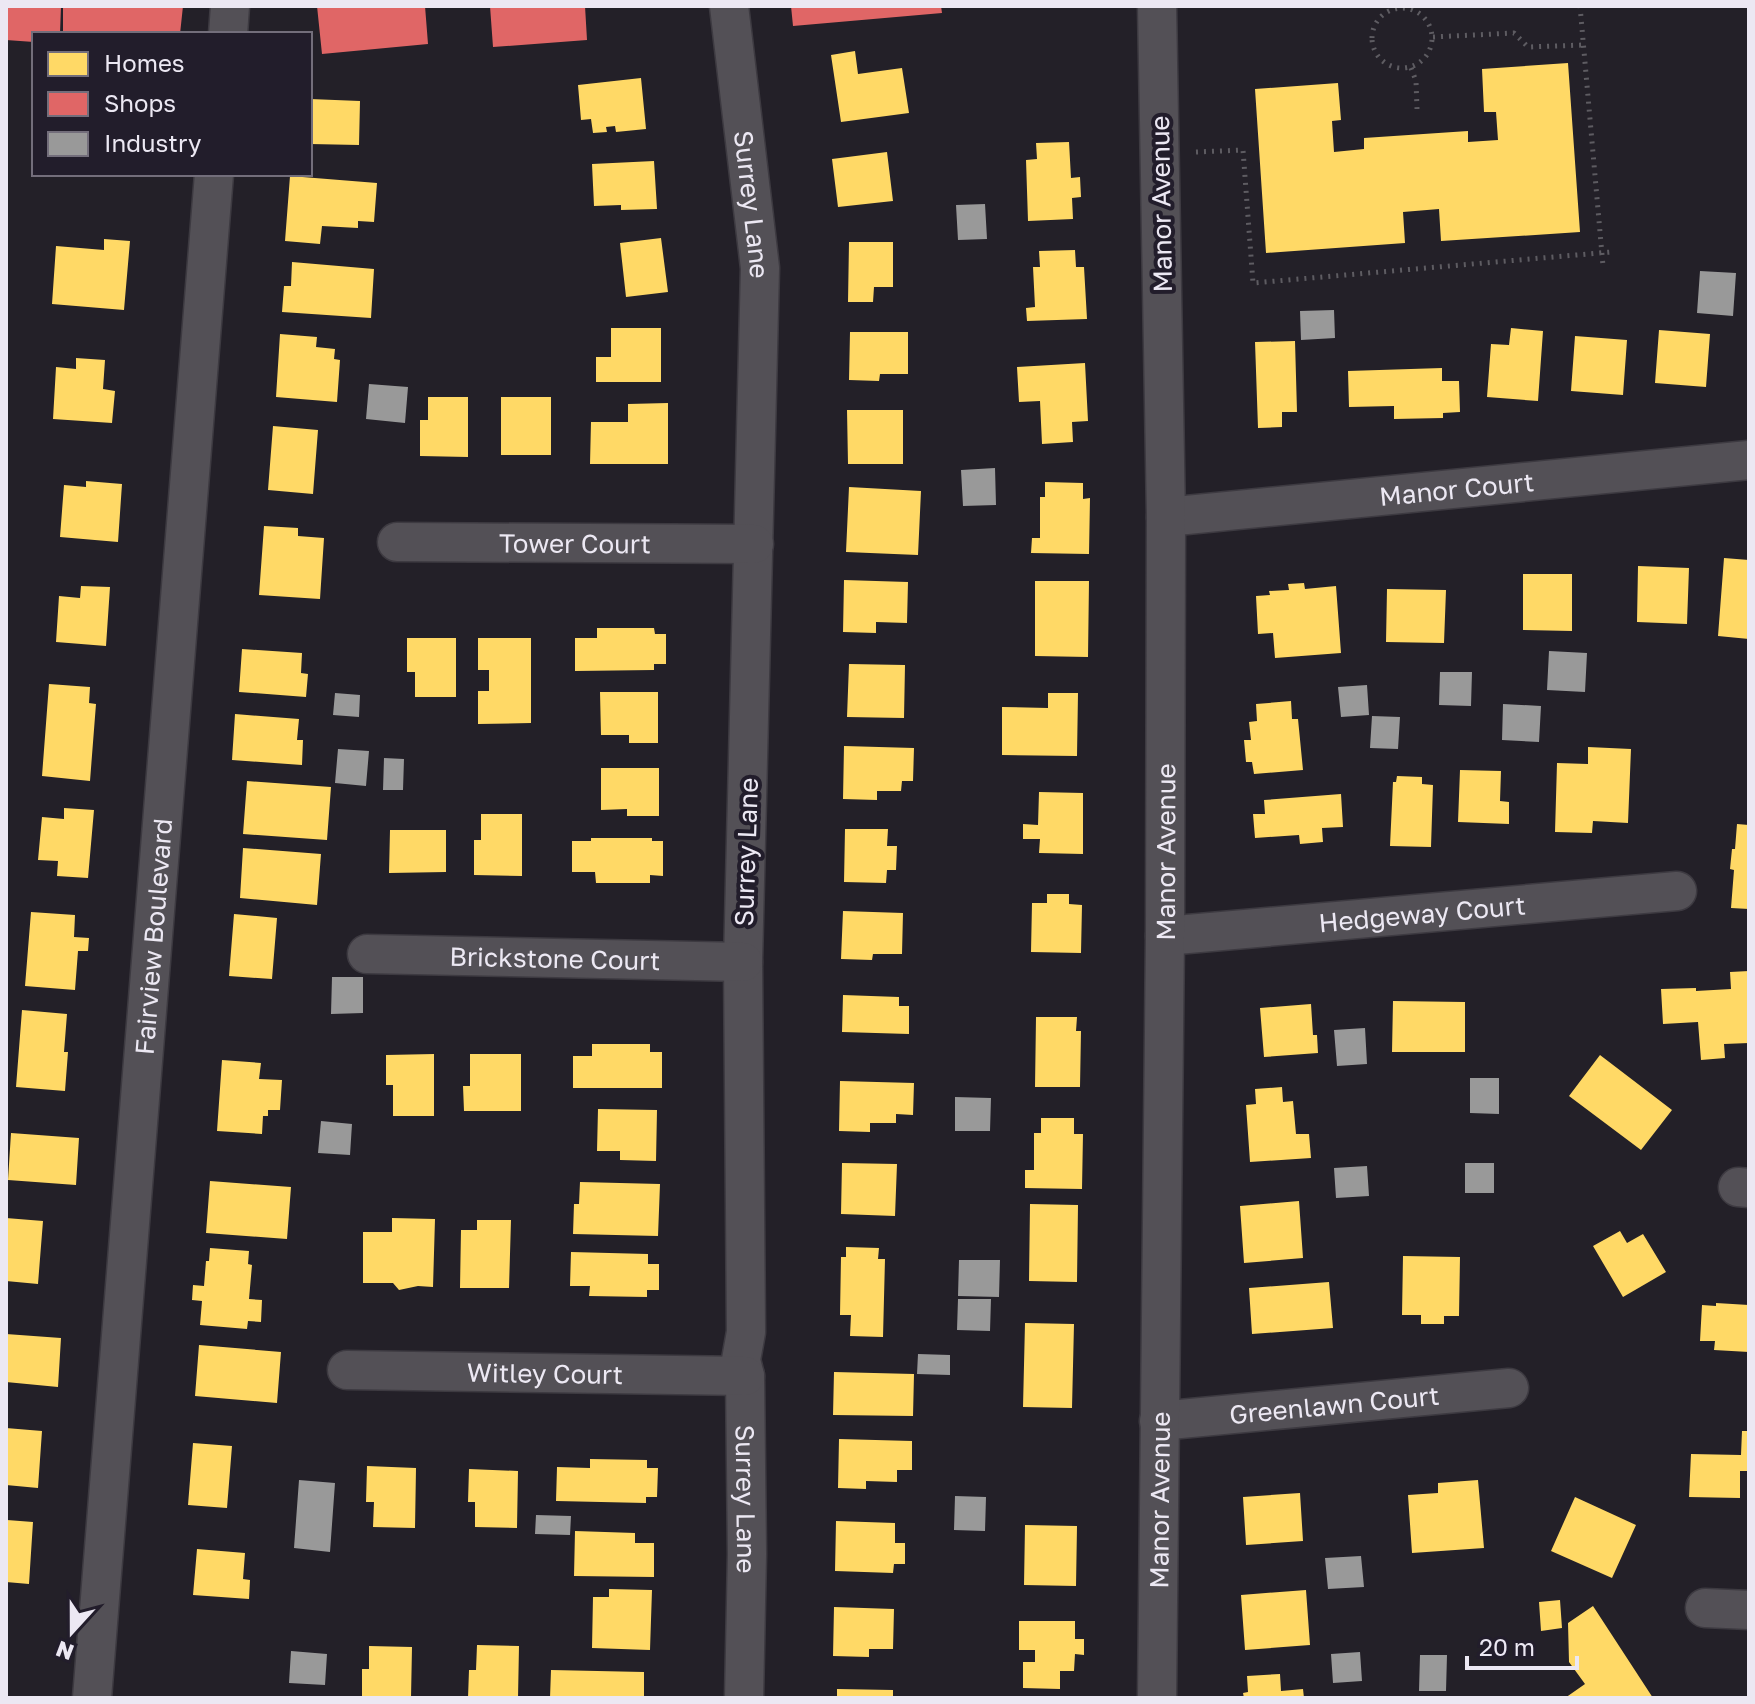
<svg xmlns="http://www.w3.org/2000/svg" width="1755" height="1704" viewBox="0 0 1755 1704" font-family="'Golos Text',sans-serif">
	<rect width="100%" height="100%" fill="#232028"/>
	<!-- homes -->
	<path fill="#ffd966" d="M855,51L858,74L902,68L909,113L841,122L831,55Z
		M1568,63L1580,232L1441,241L1439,209L1403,212L1405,243L1266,253L1255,89L1338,83L1341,120L1332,121L1334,152L1364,149V138L1468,131V142L1498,140L1496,112H1484L1482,69Z
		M641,78L646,129L616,132L615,126L606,127L607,132L593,133L591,119L581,120L578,85Z
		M310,99L360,101L359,145L310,144Z
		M1069,142L1071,178L1080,177L1081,197L1072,198L1073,219L1028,221L1026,160L1037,159L1036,143Z
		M887,152L893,201L838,207L832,159Z
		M654,161L657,209L621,210V205L594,206L592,164Z
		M290,176L377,183L374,222L358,221V228L322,226L320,244L285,241Z
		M661,238L668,292L626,297L620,243Z
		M104,239L130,241L124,310L52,304L56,246L104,250Z
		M849,242H893V287H874L873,302H848Z
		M1075,250L1076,267H1084L1087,319L1027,321L1026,308L1035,307L1033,267H1040L1039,251Z
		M292,262L374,269L371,318L282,312L284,286H291Z
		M611,328H661V382H596V357H611Z
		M1511,328L1543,331L1538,401L1487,397L1491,344L1509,345Z
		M1659,330L1710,334L1706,387L1655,383Z
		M850,332H908V374H880L879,381L849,380Z
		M280,334L317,337L316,347L335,349L334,359L340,360L337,402L276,397Z
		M1575,336L1627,340L1623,395L1571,391Z
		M1295,341L1297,412H1282V427L1258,428L1255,342Z
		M76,358L105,360L103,389L115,391L112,423L53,419L56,367L76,369Z
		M1085,363L1088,421L1072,422L1073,442L1042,444L1040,401L1019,402L1017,367Z
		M1442,368V381H1459L1460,412L1443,413V418L1394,419V406L1349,407L1348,371Z
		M428,397H468V457L420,456V420H428Z
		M501,397H551V455H501Z
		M668,403V464H590L591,422H628V404Z
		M847,410H903V464H848Z
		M273,426L318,430L313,494L268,490Z
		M86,481L122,484L118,542L60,537L64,485L86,487Z
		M1045,482L1083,483V499L1090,498L1089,554L1031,553L1032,538H1040V497H1045Z
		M849,487L921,491L918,555L846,552Z
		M264,526L298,528V536L324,538L320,599L259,595Z
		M1724,558L1749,560V639L1718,636Z
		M1638,566L1689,568L1687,624L1637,622Z
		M1523,574H1572V631L1523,630Z
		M844,580L908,582L907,623L876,622V633L843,632Z
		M1035,581H1089L1088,657L1035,656Z
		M1304,583L1305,589L1336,586L1341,653L1275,658L1273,633L1258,634L1256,596L1270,595L1269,591L1289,590L1288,584Z
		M81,586L110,587L106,646L56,642L59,596L80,598Z
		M1387,589L1446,590L1444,643L1386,642Z
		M597,628H654L655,634H666V664H654V670L575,671V638H597Z
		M407,638H456V697H415V672H407Z
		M478,638H531V723L478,724V691H489V670H478Z
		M242,649L302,653L301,673L308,674L306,697L239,692Z
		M849,664L905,665L904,718L847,717Z
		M49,684L90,687L89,703L96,704L90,781L42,776Z
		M600,692H658V743H629V735H601Z
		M1048,693H1078L1077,756L1002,755V707L1048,708Z
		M1291,701L1292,719H1298L1303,770L1254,774L1252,762H1246L1244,740H1251L1249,722L1257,721L1256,704Z
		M235,714L299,719L297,740H303L302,765L232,760Z
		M844,746L914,748L913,781H902L901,791H877V800L843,799Z
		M1588,747L1631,749L1628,823L1593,821L1592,833L1555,832L1557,763L1588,764Z
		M601,768H659V816H627V809L601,810Z
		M1460,770L1501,771L1500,801L1509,802V824L1458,822Z
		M1397,776L1422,777V784L1433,785L1431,847L1390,846L1393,782H1396Z
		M247,781L331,787L327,840L243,834Z
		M1039,792L1083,793V854L1039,853L1040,839H1023V824L1038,825Z
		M1341,794L1343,827L1322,828L1323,842L1300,844L1299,835L1255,838L1253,814H1265L1264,800Z
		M64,808L94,810L88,878L57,876L58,861L38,860L42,817L64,819Z
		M481,814H522V876L474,875V840H481Z
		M1737,824L1749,825V909L1731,908L1734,870L1730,869L1732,849H1735Z
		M845,829H888L887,846H897L896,870H887L886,883L844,882Z
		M390,830H446V872L389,873Z
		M591,838H652V841H663V876L650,875V883H596L595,872H572V841H591Z
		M243,848L321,854L317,905L240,898Z
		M1047,894H1069V904L1082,905L1081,953L1031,952L1032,903H1047Z
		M843,911L903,913L902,954H873L872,960L841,959Z
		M31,912L75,915L74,937L89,938L88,951H78L75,990L25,986Z
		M234,914L277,918L272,979L229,976Z
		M1749,971V1043L1724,1044L1725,1058L1701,1060L1698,1022L1663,1024L1661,989L1696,988V991L1731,989L1730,972Z
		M843,995L899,997V1006H909V1034L842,1032Z
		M1393,1001L1465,1002V1052H1392Z
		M1311,1004L1313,1035H1317L1318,1053L1264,1057L1260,1008Z
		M22,1010L67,1014L64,1052H68L65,1091L16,1087Z
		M1036,1017H1077L1076,1031H1081L1080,1087H1035Z
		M592,1044H650V1052H662V1088H573V1056H592Z
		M434,1054V1116H393V1085H386V1055Z
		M470,1054H521V1111H464L463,1086H470Z
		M1600,1055L1672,1110L1641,1150L1569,1096Z
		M222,1060L261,1063L259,1079L282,1080L280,1110H268V1116H263L262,1134L217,1131Z
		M840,1081L914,1083L913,1115L896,1114V1123H870V1132L839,1131Z
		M1282,1087L1283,1102L1293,1101L1296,1134H1309L1311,1158L1250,1162L1246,1105L1256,1104L1255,1089Z
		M598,1109L657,1110L656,1161L620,1160V1151H597Z
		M1041,1118H1074V1134H1083L1082,1189L1025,1188V1170H1034V1133H1041Z
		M11,1133L79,1138L76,1185L8,1180Z
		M842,1163L897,1164L895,1216L841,1214Z
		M210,1181L291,1187L287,1239L206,1233Z
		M580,1182L660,1184L658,1236L573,1234L574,1204H579Z
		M1299,1201L1303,1258L1244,1263L1240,1206Z
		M1030,1204L1078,1205L1077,1282L1029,1281Z
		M6,1218L43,1221L38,1284L6,1281Z
		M392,1218L435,1219L433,1287L418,1286L399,1290L393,1283H363V1232H392Z
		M477,1220H511L509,1288H460L461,1230H477Z
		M1620,1231L1627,1243L1643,1234L1666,1272L1623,1297L1593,1246Z
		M846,1247L879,1248L878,1259H885L883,1337L850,1336L851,1315H840L841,1257H846Z
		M210,1248L249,1251L248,1264L252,1265L249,1299L262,1300L261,1322L248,1321L247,1329L200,1325L202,1301L192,1300L193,1285L204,1286L206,1261H209Z
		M571,1252L648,1254V1264H659V1290H647V1297L589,1296L590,1286H570Z
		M1403,1256L1460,1257L1459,1316H1444V1324H1421V1315H1402Z
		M1329,1282L1333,1328L1252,1334L1249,1288Z
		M1716,1303L1749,1305V1352L1714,1350L1715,1341H1700L1702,1305L1716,1306Z
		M1025,1323L1074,1324L1072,1408L1023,1407Z
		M6,1334L61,1338L58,1387L6,1382Z
		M199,1345L281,1352L277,1403L195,1396Z
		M834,1372L914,1374L913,1416L833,1415Z
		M6,1428L42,1431L38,1488L6,1485Z
		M1742,1431H1749V1471H1740V1498L1689,1497L1691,1454L1741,1455Z
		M839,1439L912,1441V1470H897V1482L866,1481V1489L838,1488Z
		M193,1443L232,1446L227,1508L188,1505Z
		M590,1459L647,1460V1468H658L657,1497H646V1503L556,1501L557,1467L590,1468Z
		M367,1466L416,1468L415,1528L373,1527L374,1502H366Z
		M469,1469L518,1471L517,1528L475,1527V1502H468Z
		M1478,1480L1484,1548L1412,1553L1408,1495L1438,1493V1483Z
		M1300,1493L1303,1541L1246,1545L1243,1497Z
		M1575,1497L1636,1525L1612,1578L1551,1551Z
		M7,1520L33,1522L29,1584L6,1582Z
		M836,1521L895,1523V1543H905V1564H894L893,1573L835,1571Z
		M1025,1525L1077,1526L1076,1586L1024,1585Z
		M575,1531L635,1533V1543H654V1577L574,1576Z
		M197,1549L245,1553L243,1579L250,1580L249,1599L193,1595Z
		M609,1589L652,1590L650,1650L592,1648L593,1597H609Z
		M1306,1590L1310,1645L1245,1650L1241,1595Z
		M1560,1600L1562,1628L1541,1631L1539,1602Z
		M1593,1606L1653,1698H1565L1585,1684L1569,1662L1568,1623Z
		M834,1607L894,1609L893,1649H869V1657L833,1656Z
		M1019,1621H1075V1639H1084V1655L1075,1654L1074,1671H1060V1689L1023,1688V1662H1035V1650H1019Z
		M477,1645L519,1646L518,1698H468L469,1670H476Z
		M369,1646L412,1647L411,1698H362V1669H369Z
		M551,1670L644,1672V1698H550Z
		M1280,1674L1281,1691L1303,1689L1304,1698H1244L1243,1693L1248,1692L1247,1676Z
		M837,1689L893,1690V1698H837Z"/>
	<!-- shops -->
	<path fill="#e06666" d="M6,6H61L60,34H34V42L6,40Z
		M63,6H183L180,34H97L63,31Z
		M317,6H425L428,44L322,54Z
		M490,6H585L587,40L493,47Z
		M791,6H941L942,13L793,26Z"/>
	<!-- industry -->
	<path fill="#999" d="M985,204L987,239L958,240L956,205Z
		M1700,271L1736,273L1733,316L1697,313Z
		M1334,310L1335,338L1301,340L1300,311Z
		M369,384L408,387L405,423L366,419Z
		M995,468L996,505L963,506L961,470Z
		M1549,651L1587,653L1585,692L1547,690Z
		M1440,672H1472L1471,706L1439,705Z
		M1367,685L1369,715L1341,717L1338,687Z
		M335,693L360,695L359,717L333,715Z
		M1503,704L1541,706L1539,742L1502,740Z
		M1372,716L1400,717L1398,749L1370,748Z
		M338,749L369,751L366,786L335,783Z
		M384,758L404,759L403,790H383Z
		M332,977H363V1013L331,1014Z
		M1365,1028L1367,1064L1337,1066L1334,1030Z
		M1470,1078H1499V1114L1470,1113Z
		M955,1097L991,1098L990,1131H955Z
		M321,1121L352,1124L350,1155L318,1153Z
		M1465,1163H1494V1193H1465Z
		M1367,1166L1369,1196L1336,1198L1334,1168Z
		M959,1260H1000L999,1297L958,1296Z
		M958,1299H991L990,1331L957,1330Z
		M918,1354L950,1355V1375L917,1374Z
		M299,1480L335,1483L330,1552L294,1548Z
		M955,1496L986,1497L985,1531L954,1530Z
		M536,1515L571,1516L570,1535L535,1534Z
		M1361,1556L1364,1587L1328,1589L1325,1558Z
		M291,1651L327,1654L325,1685L289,1683Z
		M1360,1652L1362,1681L1333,1683L1331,1654Z
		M1420,1655H1447L1446,1691H1419Z"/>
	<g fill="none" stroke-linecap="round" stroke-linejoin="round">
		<defs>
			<g id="minor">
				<path id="s1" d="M729,6L760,268L743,962L746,1332L741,1360L745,1376L747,1554L744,1698"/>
				<path d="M228,34L230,6"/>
				<path id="s2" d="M1166,517L1749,460"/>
				<path id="s3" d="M397,542L754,544"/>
				<path id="s4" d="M1165,936L1677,891"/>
				<path id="s5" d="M367,954L743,962"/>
				<path d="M1738,1187L1749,1188"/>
				<path id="s6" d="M347,1370L745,1376"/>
				<path id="s7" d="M1159,1421L1509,1388"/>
				<path d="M1705,1608L1749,1610"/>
				<path id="s8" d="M92,1698L214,174"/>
				<path id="s9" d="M1157,1698L1165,936L1166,517L1157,6"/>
			</g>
		</defs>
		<!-- minor casing -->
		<use href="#minor" stroke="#3d3a41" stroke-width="41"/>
		<!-- path -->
		<path stroke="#5e5c62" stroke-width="5" stroke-dasharray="2 6" stroke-linecap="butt" d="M1580,6L1603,266
			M1372 38a30 30 0 1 1 60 0a30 30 0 1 1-60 0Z
			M1433,37L1514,33L1528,47L1583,45
			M1411,68L1416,81L1417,109
			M1196,152L1243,150L1253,283L1611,252"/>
		<!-- minor -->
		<use href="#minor" stroke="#535056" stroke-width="38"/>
	</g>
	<g text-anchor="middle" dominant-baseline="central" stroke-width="8" stroke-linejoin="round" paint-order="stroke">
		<!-- street labels -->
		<g font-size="26" fill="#ece8f3" stroke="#221d2b">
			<text stroke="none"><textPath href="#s1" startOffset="200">Surrey Lane</textPath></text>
			<text transform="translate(1161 204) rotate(-91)">Manor Avenue</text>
			<text stroke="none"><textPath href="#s2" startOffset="292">Manor Court</textPath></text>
			<text stroke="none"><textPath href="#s3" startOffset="178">Tower Court</textPath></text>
			<text transform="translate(746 852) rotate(-88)">Surrey Lane</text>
			<text stroke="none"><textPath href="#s9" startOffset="846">Manor Avenue</textPath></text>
			<text stroke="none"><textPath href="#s4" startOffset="258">Hedgeway Court</textPath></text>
			<text stroke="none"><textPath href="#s8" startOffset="764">Fairview Boulevard</textPath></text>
			<text stroke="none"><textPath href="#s5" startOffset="188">Brickstone Court</textPath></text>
			<text stroke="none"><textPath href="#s6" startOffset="198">Witley Court</textPath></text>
			<text stroke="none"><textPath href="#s7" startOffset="176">Greenlawn Court</textPath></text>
			<text stroke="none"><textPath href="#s1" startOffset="1496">Surrey Lane</textPath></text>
			<text stroke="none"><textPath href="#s9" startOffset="198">Manor Avenue</textPath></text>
		</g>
	</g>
	<!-- border -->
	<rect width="1755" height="1704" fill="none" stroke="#ece8f3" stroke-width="16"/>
	<!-- legend -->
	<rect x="32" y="32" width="280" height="144" fill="#221d2b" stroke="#736e7b" stroke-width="2"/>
	<rect x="48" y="52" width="40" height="24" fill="#ffd966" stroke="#736e7b" stroke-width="2"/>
	<text x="104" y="72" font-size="24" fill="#ece8f3">Homes</text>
	<rect x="48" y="92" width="40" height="24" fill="#e06666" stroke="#736e7b" stroke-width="2"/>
	<text x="104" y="112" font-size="24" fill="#ece8f3">Shops</text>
	<rect x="48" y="132" width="40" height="24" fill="#999999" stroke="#736e7b" stroke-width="2"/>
	<text x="104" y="152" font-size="24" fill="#ece8f3">Industry</text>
	<!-- north arrow -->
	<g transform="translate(72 1632) rotate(201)" stroke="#221d2b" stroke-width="6" paint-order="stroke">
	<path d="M0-6L14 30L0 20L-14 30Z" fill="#ece8f3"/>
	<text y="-12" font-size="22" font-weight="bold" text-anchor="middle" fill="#ece8f3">N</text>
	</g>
	<!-- scale -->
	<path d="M1467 1656v12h110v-12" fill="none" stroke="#ece8f3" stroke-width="4"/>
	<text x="1479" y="1656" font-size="24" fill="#ece8f3" stroke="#221d2b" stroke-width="6" paint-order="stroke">20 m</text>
</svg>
